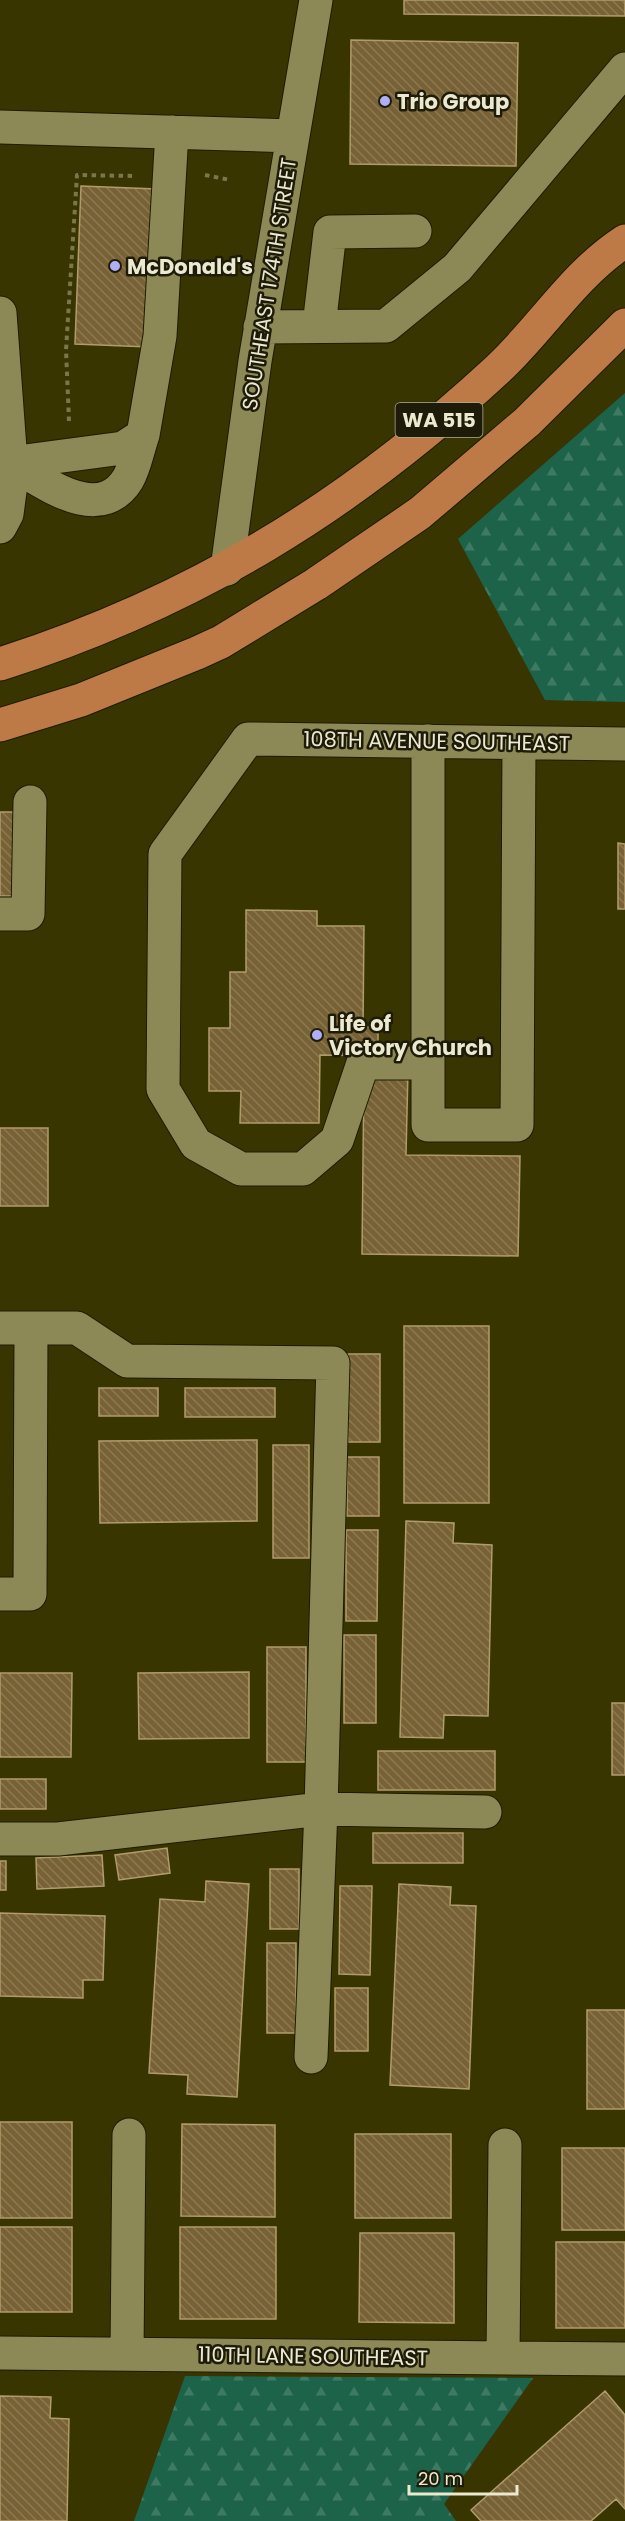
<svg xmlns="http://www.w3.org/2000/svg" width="625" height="2521" viewBox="0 0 625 2521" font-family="Poppins,sans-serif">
	<defs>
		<pattern id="forest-firs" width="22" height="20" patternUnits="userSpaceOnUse" patternTransform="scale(1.5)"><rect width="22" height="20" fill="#1d634a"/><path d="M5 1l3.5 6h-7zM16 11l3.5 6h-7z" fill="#3e7a63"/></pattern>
		<pattern id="building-back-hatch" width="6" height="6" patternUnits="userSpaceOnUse" patternTransform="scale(1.5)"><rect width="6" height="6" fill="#786235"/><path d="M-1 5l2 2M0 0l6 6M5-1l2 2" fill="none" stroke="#8b7951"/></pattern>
	</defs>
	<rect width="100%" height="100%" fill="#393500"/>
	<!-- forest -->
	<path fill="url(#forest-firs)" d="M625,393V702L545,700L458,539Z
		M185,2376L533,2378L444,2504L456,2521H134Z"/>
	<!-- building -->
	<path fill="url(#building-back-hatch)" stroke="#b19b6c" stroke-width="1.5" d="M404,0H625V16L404,14Z
		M351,40L518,43L516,166L350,164Z
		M81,186L156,189L149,347L75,344Z
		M0,812H24V896H0Z
		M618,843L625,844V909H618Z
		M246,910L317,911V926H364L363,1027H378V1056L320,1055L319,1123H240L241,1091H209V1028H230V972H246Z
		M364,1069L408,1070L406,1155L520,1156L518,1256L362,1254Z
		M0,1128H48V1206H0Z
		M404,1326H489V1503H404Z
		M348,1354H380V1442H348Z
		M99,1388H158V1416H99Z
		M185,1388H275V1417H185Z
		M257,1440V1521L100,1523L99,1441Z
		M273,1445H309V1558H273Z
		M347,1457H379V1516H347Z
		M406,1521L454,1523L453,1543L492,1545L488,1716L444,1715L443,1738L400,1737Z
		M346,1530H378L377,1621H346Z
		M344,1635H376V1723H344Z
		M267,1647H306V1762H267Z
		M249,1672V1738L139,1739L138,1673Z
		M0,1673H72L71,1757H0Z
		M612,1703H625V1775H612Z
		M378,1751H495V1790H378Z
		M0,1779H46V1809H0Z
		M373,1833H463V1863H373Z
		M167,1848L170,1873L119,1880L115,1855Z
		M102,1855L104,1886L37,1889L36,1858Z
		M0,1861H6V1890H0Z
		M270,1869H299V1929H270Z
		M206,1881L249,1884L237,2097L187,2094L188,2075L149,2073L160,1899L205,1902Z
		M399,1884L451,1887L450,1905L476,1906L469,2089L390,2085Z
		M340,1886H372L370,1975L339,1974Z
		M0,1913L105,1916L103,1980H83V1998L0,1996Z
		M267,1943H296V2033H267Z
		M335,1988H368V2051H335Z
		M587,2010H625V2109H587Z
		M0,2122H72V2218H0Z
		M182,2124L275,2125V2217L181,2216Z
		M355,2134H451V2218H355Z
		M562,2148H625V2230H562Z
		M0,2227H72V2312H0Z
		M180,2227H276V2319H180Z
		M360,2233H454V2323L359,2322Z
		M556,2242H625V2328H556Z
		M605,2391L625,2415V2509L616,2499L591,2521H481L471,2510Z
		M0,2396L51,2397L50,2418L69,2419L67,2521H0Z"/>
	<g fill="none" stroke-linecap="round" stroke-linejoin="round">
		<defs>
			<path id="minor" d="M0,127L293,136
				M0,313L12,476L7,514L0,527
				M319,326L330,232L415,231
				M260,327L386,326L457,268L625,69
				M10,463L123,448L143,435L160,336L172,132
				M10,463C43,481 99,526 128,479C135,467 138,449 143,435
				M227,569L255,361L316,0
				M428,741V1125H517L519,743
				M0,914H28L30,802
				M428,1063H363L337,1140L303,1169H241L196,1144L163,1089L165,854L248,739L625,744
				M0,1328H77L127,1361L333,1363L321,1809L485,1812
				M0,1594H30L31,1328
				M0,1839H58L321,1809L311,2057
				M0,2353L625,2359
				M127,2354L129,2135
				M503,2358L505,2145"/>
			<path id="major" d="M0,664C194,602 349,507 498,369C542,328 574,274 625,241
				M0,725L81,700L197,653L221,642L316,584L420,513L527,422L625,325"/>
		</defs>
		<!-- minor casing -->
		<use href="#minor" stroke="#1e1c04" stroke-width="35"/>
		<!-- major casing -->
		<use href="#major" stroke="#1e1c04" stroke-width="35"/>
		<!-- path -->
		<path stroke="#7a774c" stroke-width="4" stroke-dasharray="4.5 4.5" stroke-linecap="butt" d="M205,175L230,180
			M69,421L66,350L77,175L135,176"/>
		<!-- minor -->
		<use href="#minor" stroke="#8c8957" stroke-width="33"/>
		<!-- major -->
		<use href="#major" stroke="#bd7a46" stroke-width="33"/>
	</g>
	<!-- markers -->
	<g fill="#b0aefa" stroke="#1e1c08" stroke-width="2">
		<circle cx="385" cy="101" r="6"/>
		<circle cx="115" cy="266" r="6"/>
		<circle cx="317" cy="1035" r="6"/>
	</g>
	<g text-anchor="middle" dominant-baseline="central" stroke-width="5" stroke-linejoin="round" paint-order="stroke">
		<!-- shield labels -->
		<rect fill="#1e1c08" stroke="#aeac94" stroke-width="1.5" x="395.5" y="403" width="87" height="34" rx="4.5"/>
		<g font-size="20" font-weight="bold" fill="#ebead0">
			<text x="439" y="420">WA 515</text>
		</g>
		<!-- poi labels -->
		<g font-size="21" font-weight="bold" fill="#ebead0" stroke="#1e1c08" text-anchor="start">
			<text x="397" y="101">Trio Group</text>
			<text x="127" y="266">McDonald's</text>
			<text x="329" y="1023">Life of<tspan x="329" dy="24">Victory Church</tspan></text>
		</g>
		<!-- street labels -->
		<g font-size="21" fill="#ebead0" stroke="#1e1c08">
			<text transform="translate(269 284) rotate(-81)">SOUTHEAST 174TH STREET</text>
			<text transform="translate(437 741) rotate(1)">108TH AVENUE SOUTHEAST</text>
			<text transform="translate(313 2356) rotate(1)">110TH LANE SOUTHEAST</text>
		</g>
	</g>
	<!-- scale -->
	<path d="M409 2485v9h108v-9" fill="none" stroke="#ebead0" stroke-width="3"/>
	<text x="418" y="2485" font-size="18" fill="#ebead0" stroke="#1e1c08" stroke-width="4.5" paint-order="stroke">20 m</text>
</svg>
